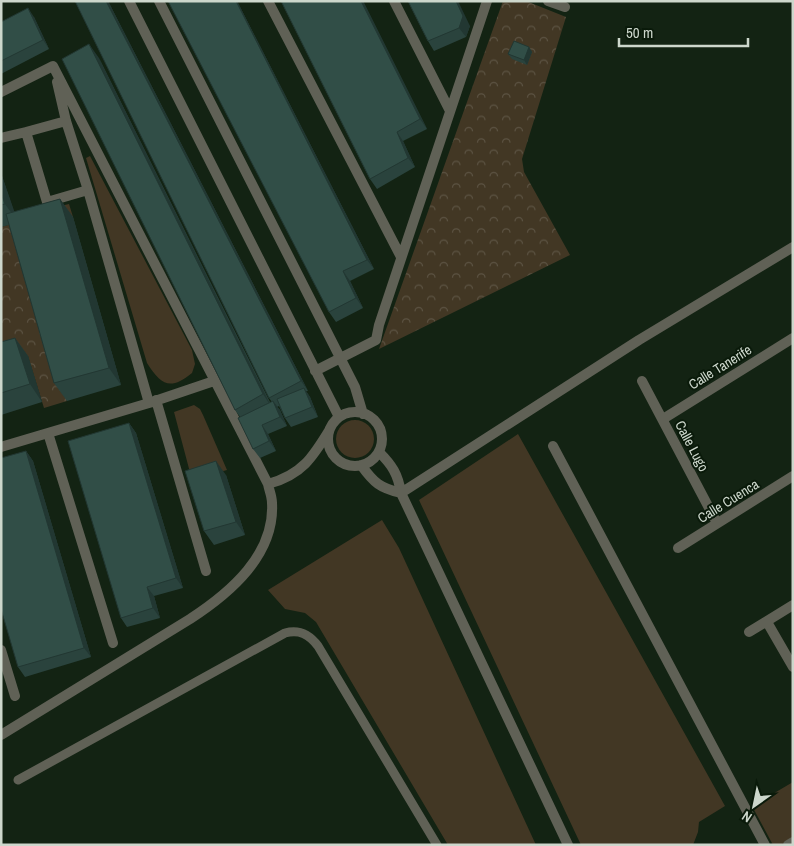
<svg xmlns="http://www.w3.org/2000/svg" width="794" height="846" viewBox="0 0 794 846" font-family="'Archivo Narrow',sans-serif">
	<defs>
		<pattern id="park-crowns" width="20" height="18" patternUnits="userSpaceOnUse" patternTransform="scale(1.25)"><rect width="20" height="18" fill="#423724"/><path d="M2 6a3 3 0 1 1 6 0M12 15a3 3 0 1 1 6 0" fill="none" stroke="#5c5343"/></pattern>
	</defs>
	<rect width="100%" height="100%" fill="#132313"/>
	<!-- green -->
	<path fill="#423724" d="M90,156L192,350L195,364L192,373C170,391 161,385 147,363L86,158Z
		M194,405L200,409L203,415L227,470L192,480L174,412Z
		M336 439a19 19 0 1 1 38 0a19 19 0 1 1-38 0Z
		M518,434L725,806L699,822L698,832L693,845H581L419,500Z
		M382,520L399,548L536,845H448L316,622L305,613L285,609L268,590Z
		M793,782V837L781,845H773L752,806Z"/>
	<!-- park -->
	<path fill="url(#park-crowns)" d="M503,1H526L566,17L522,159L524,172L570,255L379,349Z
		M69,204L73,217L19,232L67,401L44,408L28,356L1,363V227L32,218V213Z"/>
	<g fill="none" stroke-linecap="round" stroke-linejoin="round">
		<!-- service -->
		<path stroke="#606156" stroke-width="9" d="M18,780L285,633C299,629 309,634 318,646L437,845"/>
		<!-- minor -->
		<path stroke="#606156" stroke-width="10" d="M129,1L339,417
			M159,1L355,387L363,414
			M268,1L401,257
			M394,1L450,111
			M548,1L565,7
			M57,82L66,121L88,190L149,403L214,381
			M1,92L53,66L268,484C302,475 313,457 330,429
			M66,121L26,132L47,202L88,190
			M1,138L26,132
			M315,371L376,340L379,325L487,1
			M642,381L717,523
			M156,400L206,571
			M328 439a27 27 0 1 1 54 0a27 27 0 1 1-54 0Z
			M663,419L793,338
			M48,433L113,643
			M553,446L765,845
			M1,447L149,403
			M379,452C392,465 398,474 401,493L568,845
			M361,465C374,483 380,488 401,493L639,340L793,247
			M678,548L793,476
			M767,622L793,667
			M749,632L793,605
			M1,650L15,696
			M1,735L190,619C230,593 275,555 272,503C272,496 269,490 268,484
			M788,845L793,842"/>
	</g>
	<!-- wall -->
	<path fill="#2a433d" d="M75,1H108L308,391H306L310,397L318,417L291,427L285,418L279,406L277,407L280,410L287,426L268,434L276,451L260,458L253,449L240,417L235,410L99,58L270,402H272L269,398Z
		M168,1H237L374,269L350,281L363,308L336,322L329,312Z
		M281,1H363L427,129L403,141L415,167L377,189L370,179Z
		M408,1L470,26L466,37L434,51L428,41Z
		M34,17L49,49L1,74V22Z
		M529,47L532,52L527,65L512,59L508,54Z
		M1,173L14,212L60,199L73,217L121,385L67,401L54,383L9,225L1,227Z
		M15,338L28,356L42,402L1,415V342Z
		M129,423L136,433L183,588L154,596L160,618L127,627L121,618Z
		M26,451L33,461L91,657L25,677L18,667Z
		M226,475L245,535L214,545L204,531Z"/>
	<!-- shaded-wall -->
	<path fill="#223732" d="M106,1H108L308,391L301,381Z
		M236,1H237L374,269L367,260Z
		M361,1H363L427,129L420,119Z
		M456,1H458L470,26L466,37L459,28Z
		M28,8L34,17L49,49L43,40Z
		M89,44L99,58L272,408L263,394Z
		M529,47L532,52L527,65L524,60Z
		M397,132L403,141L415,167L408,158Z
		M1,173L18,222L5,204L1,193Z
		M60,199L73,217L121,385L109,368Z
		M343,271L350,281L363,308L356,298Z
		M15,338L28,356L42,402L30,384Z
		M304,388L310,397L318,417L312,407Z
		M273,401L280,410L287,426L280,417Z
		M129,423L136,433L183,588L176,578Z
		M262,425L268,434L276,451L269,441Z
		M26,451L33,461L91,657L84,648Z
		M216,461L226,475L245,535L236,522Z
		M147,587L154,596L160,618L153,608Z"/>
	<!-- building -->
	<path fill="#314e47" stroke="#223732" d="M75,1H106L301,381L269,398Z
		M168,1H236L367,260L343,271L356,298L329,312Z
		M281,1H361L420,119L397,132L408,158L370,179Z
		M408,1H456L463,16L459,28L428,41Z
		M28,8L43,40L1,61V22Z
		M514,41L529,47L524,60L508,54Z
		M89,44L263,394L235,410L62,59Z
		M1,193L5,204L1,205Z
		M60,199L109,368L54,383L6,214Z
		M15,338L30,384L1,393V342Z
		M304,388L312,407L285,418L277,399Z
		M273,401L280,417L262,425L269,441L253,449L238,418Z
		M129,423L176,578L147,587L153,608L121,618L68,441Z
		M26,451L84,648L18,667L1,609V458Z
		M216,461L236,522L204,531L185,471Z"/>
	<g text-anchor="middle" dominant-baseline="central" stroke-width="4" stroke-linejoin="round" paint-order="stroke">
		<!-- street labels -->
		<g font-size="14" fill="#cdd7cc" stroke="#0a1a0a">
			<text transform="translate(720 367) rotate(-32)">Calle Tanerife</text>
			<text transform="translate(692 446) rotate(62)">Calle Lugo</text>
			<text transform="translate(728 501) rotate(-32)">Calle Cuenca</text>
		</g>
	</g>
	<!-- border -->
	<rect width="794" height="846" fill="none" stroke="#cdd7cc" stroke-width="5"/>
	<!-- north arrow -->
	<g transform="translate(754 806) rotate(213)" stroke="#0a1a0a" stroke-width="4" paint-order="stroke">
	<path d="M0-4L9 19L0 12L-9 19Z" fill="#cdd7cc"/>
	<text y="-8" font-size="14" font-weight="bold" text-anchor="middle" fill="#cdd7cc">N</text>
	</g>
	<!-- scale -->
	<path d="M619 38v8h129v-8" fill="none" stroke="#cdd7cc" stroke-width="2.5"/>
	<text x="626" y="38" font-size="15" fill="#cdd7cc" stroke="#0a1a0a" stroke-width="4" paint-order="stroke">50 m</text>
</svg>
